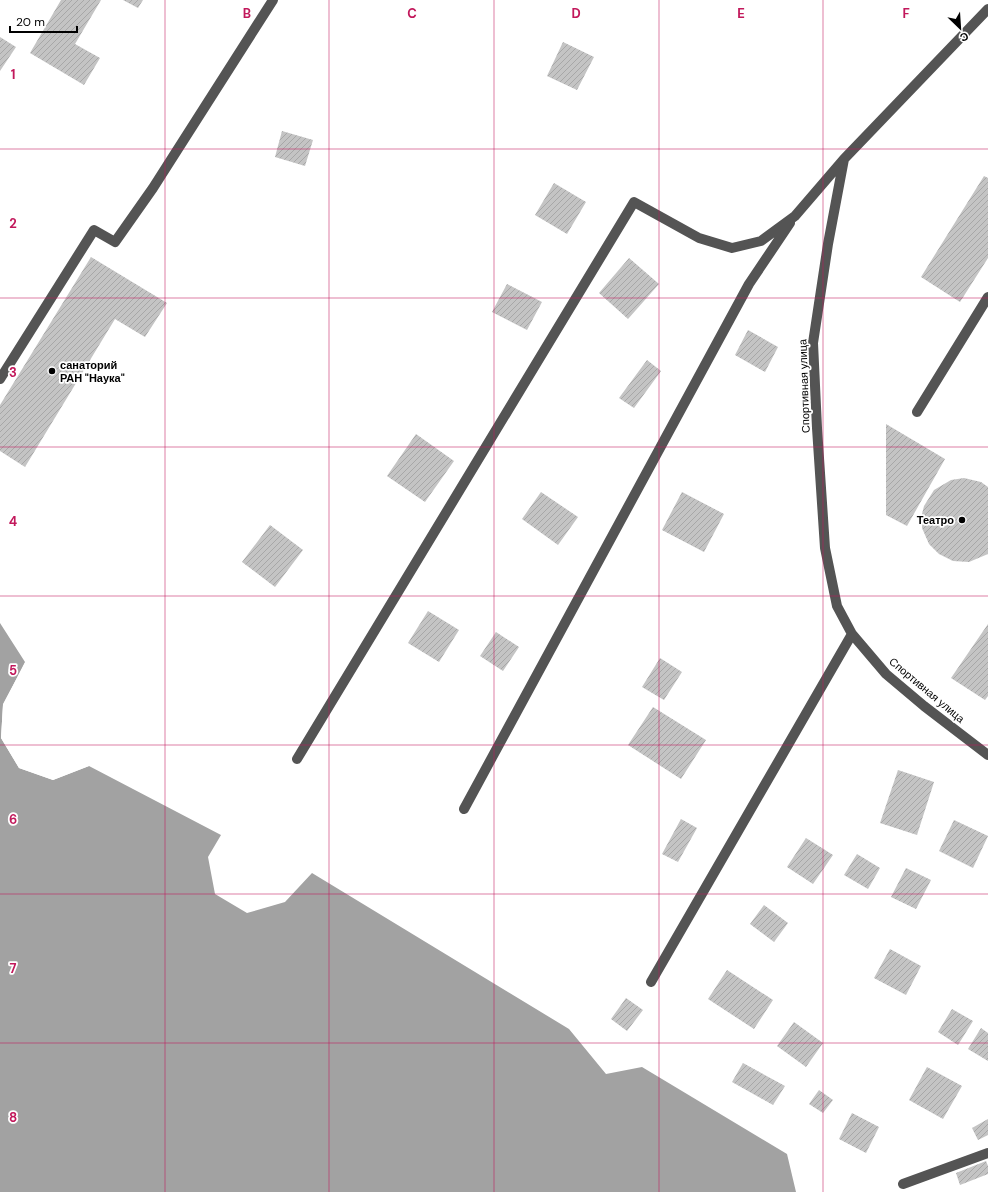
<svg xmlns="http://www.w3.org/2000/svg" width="988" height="1192" viewBox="0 0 988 1192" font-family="'DM Sans',sans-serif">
	<defs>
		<pattern id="building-hatch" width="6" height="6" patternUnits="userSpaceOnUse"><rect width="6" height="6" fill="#c4c4c4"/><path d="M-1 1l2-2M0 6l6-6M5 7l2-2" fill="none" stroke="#a7a7a7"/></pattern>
	</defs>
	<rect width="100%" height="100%" fill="#fff"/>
	<!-- water -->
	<path fill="#a2a2a2" d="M0,623L25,662L3,705L1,738L19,768L53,780L89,766L221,835L208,857L215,894L247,913L285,902L312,873L569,1029L606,1074L642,1067L787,1154L796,1192H0Z"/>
	<!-- pier -->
	<path fill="#fff" d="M26,661V663L5,705L3,738L20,767L53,778L89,765V766L53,780L19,768L1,738L3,704Z"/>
	<!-- building -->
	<path fill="url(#building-hatch)" d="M61,0H101L75,44L100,58L84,85L30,53Z
		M123,0H143L138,8Z
		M0,37L16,47L0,71Z
		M563,42L594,57L577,90L547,76Z
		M282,131L313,140L305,166L275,157Z
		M984,176L988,178V258L960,302L921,277Z
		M554,183L586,202L567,234L535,215Z
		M91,257L167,303L145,337L115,319L25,467L0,451V405Z
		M629,258L659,284L628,319L599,293Z
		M507,284L542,302L527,330L492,312Z
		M748,330L778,347L765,372L735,355Z
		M647,360L661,371L634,408L619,398Z
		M886,424L945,459L907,526L886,515Z
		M416,434L454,461L425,502L387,476Z
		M964,478L981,482L988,487V554L969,562L953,561L939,554L929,544L922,528V514L924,506L934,490L951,480Z
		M541,492L578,517L558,545L522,519Z
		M682,492L724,514L704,552L662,530Z
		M270,525L303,550L275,587L242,562Z
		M428,611L459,630L439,662L408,643Z
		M988,624V696L985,700L951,678Z
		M496,632L519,647L503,671L480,656Z
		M660,658L682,672L664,700L642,687Z
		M653,707L706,740L681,779L628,745Z
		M898,770L934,782L917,835L880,823Z
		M681,819L697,828L678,862L662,854Z
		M954,820L988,836L973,868L939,851Z
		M806,838L833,855L813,884L787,867Z
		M857,854L880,868L868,889L844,875Z
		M906,868L931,880L916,909L891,897Z
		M764,905L788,923L774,942L750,924Z
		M890,949L921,966L906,995L874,978Z
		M727,970L773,1000L754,1029L708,999Z
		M626,998L643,1010L627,1031L611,1019Z
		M952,1009L973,1021L958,1045L938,1032Z
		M794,1022L823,1043L806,1067L777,1046Z
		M981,1028L988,1033V1061L968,1049Z
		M743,1063L785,1086L773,1105L732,1082Z
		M927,1067L962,1086L943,1119L909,1100Z
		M819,1090L833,1100L823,1113L809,1104Z
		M852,1113L879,1127L866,1153L839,1139Z
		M988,1119V1135L978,1140L972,1128Z
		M986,1161L988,1166V1174L960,1185L956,1173Z"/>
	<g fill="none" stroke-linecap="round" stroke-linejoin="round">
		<!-- minor -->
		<path stroke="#545454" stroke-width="10" d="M988,9L844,159L828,244L813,343L817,428L825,548L837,606L852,634L886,674L924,706L988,755
			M0,379L94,230L115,242L153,188L273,0
			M917,412L988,297
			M297,759L634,202L699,238L732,248L761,241L795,216L844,159
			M464,809L749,284L790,223
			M651,982L852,634
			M903,1184L988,1153"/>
	</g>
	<!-- grid -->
	<path fill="none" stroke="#c2185b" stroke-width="1" stroke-opacity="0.55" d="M165,0V1192M329,0V1192M494,0V1192M659,0V1192M823,0V1192M0,149H988M0,298H988M0,447H988M0,596H988M0,745H988M0,894H988M0,1043H988"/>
	<!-- markers -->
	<g fill="#000" stroke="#fff" stroke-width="1.5">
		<circle cx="52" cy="371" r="4"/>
		<circle cx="962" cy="520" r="4"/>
	</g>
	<g text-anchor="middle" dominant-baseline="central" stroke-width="3.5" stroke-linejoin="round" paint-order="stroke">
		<!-- poi labels -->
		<g font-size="11" font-weight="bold" fill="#000" stroke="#fff" text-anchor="start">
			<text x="60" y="365">санаторий<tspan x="60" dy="13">РАН "Наука"</tspan></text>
			<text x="954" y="520" text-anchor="end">Театро</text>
		</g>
		<!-- street labels -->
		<g font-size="11" fill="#000" stroke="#fff">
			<text transform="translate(804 386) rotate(-92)">Спортивная улица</text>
			<text transform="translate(927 690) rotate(40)">Спортивная улица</text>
		</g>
	</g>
	<g font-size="13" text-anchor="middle" font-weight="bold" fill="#c2185b" stroke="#fff" stroke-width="3.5" stroke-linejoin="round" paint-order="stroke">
		<text x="247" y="18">B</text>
		<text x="412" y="18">C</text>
		<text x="576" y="18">D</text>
		<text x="741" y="18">E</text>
		<text x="906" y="18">F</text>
		<text x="13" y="79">1</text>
		<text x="13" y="228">2</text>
		<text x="13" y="377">3</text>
		<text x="13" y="526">4</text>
		<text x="13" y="675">5</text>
		<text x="13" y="824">6</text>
		<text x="13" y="973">7</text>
		<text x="13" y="1122">8</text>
	</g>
	<!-- north arrow -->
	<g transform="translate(960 28) rotate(155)" stroke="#ffffff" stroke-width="3" paint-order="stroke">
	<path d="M0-3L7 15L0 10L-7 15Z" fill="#000000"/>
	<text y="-6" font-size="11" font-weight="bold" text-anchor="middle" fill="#000000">С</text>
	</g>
	<!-- scale -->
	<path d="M10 26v6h67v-6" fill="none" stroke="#000000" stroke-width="2"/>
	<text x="16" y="26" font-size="12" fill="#000000" stroke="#ffffff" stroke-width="3" paint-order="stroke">20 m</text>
</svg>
